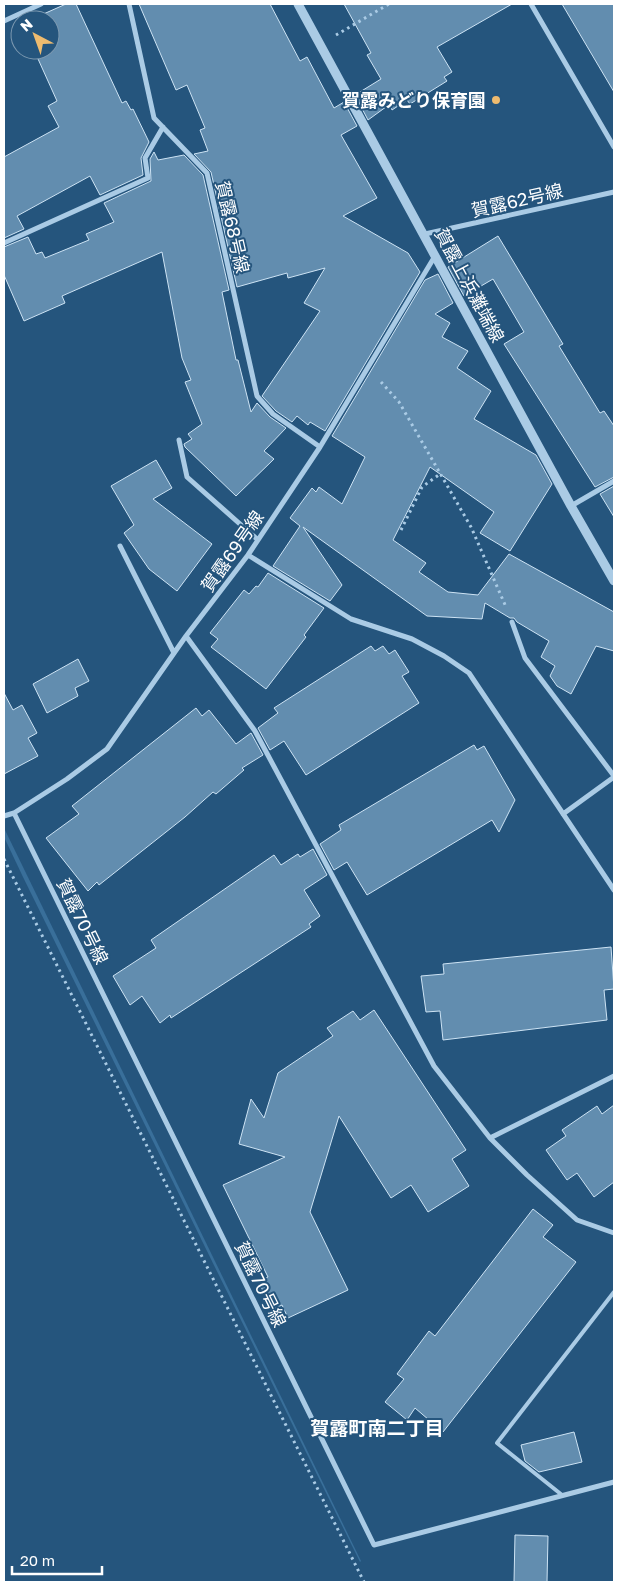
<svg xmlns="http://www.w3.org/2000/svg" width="618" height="1586" viewBox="0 0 618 1586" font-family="'Golos Text','Noto Sans JP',sans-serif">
	<rect width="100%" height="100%" fill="#25557d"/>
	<!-- green -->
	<path fill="#396f9a" d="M4,828L361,1561L360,1562L23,877L4,837Z"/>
	<!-- building -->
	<path fill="#628daf" stroke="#cde3f4" d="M66,4H76L122,103L126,101L131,110L133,109L149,142L141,158L143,175L100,195L90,176L17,216L24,229L4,238V157L59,127L48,106L57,101L34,50H50V20H30Z
		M139,4H270L300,61L307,57L334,108L344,102L357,126L341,135L377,198L343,216L408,253L420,272L325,431L310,422L308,425L297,416L292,422L276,411L262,396L320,311L304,303L325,268L288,278L287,273L237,287L211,172L194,154L208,151L200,130L205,128L187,85L176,90Z
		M344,4H512L437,47L452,72L444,77L447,81L410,104L407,100L392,110L390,104L368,120L355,95L381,79L367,55L371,53Z
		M562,4H614V92Z
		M154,152L158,160L184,155L203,175L229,290L222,292L236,360H238L251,412L257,403L270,417L286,428L264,451L274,459L236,496L185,447L184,444L192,439L188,434L202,424L185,382L191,380L182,358L162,252L62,296L65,303L24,321L4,275V247L28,237L36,254L42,252L45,258L89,240L86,234L114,222L104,203L151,181L150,159Z
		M498,236L563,344L559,346L600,413L604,411L614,426V477L595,487L504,344L524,332L493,279L464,296L448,267Z
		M438,274L453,303L435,314L450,323L442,337L468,351L457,368L491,391L474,419L536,455L552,484L510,551L480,533L494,512L430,467L393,540L426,563L419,572L448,592L478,595L509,554L614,612V651L596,646L571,694L557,686L550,676L555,666L541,657L549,641L517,622L514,618H510L485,603L482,619L427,616L303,527L342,585L330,601L273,566L300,526L290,518L312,488L316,492L319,487L342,504L365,457L332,436L425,280Z
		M156,460L172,488L153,499L212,544L177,591L149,569L124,533L134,525L111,486Z
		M614,486V517L600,494Z
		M268,573L324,608L304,635L306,637L266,689L211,647L218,639L210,633L244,590L249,594L256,586L258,587Z
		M371,646L375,651L383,646L389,654L395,650L409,672L402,676L419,703L306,775L284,741L270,750L258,728L278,713L274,708Z
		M78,659L89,681L75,688L78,696L47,713L33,684Z
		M4,693L13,710L22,705L37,733L28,738L38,756L4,774Z
		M196,708L202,716L209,710L236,744L251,733L263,755L242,768L244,770L216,794L213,792L185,817L99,885L97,882L88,891L46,838L79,814L72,806Z
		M474,745L477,750L484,746L515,800L499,832L492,820L367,895L347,862L334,870L320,844L341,830L339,825Z
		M313,849L327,875L304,890L320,916L309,924L311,927L171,1018L170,1015L160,1023L142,996L130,1005L113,976L156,948L151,940L274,855L281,865L298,854L300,857Z
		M611,947L614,989L604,990L607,1020L443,1040L440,1011L426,1012L421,976L444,974L443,964Z
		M374,1010L466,1150L452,1159L469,1186L428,1212L411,1185L391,1198L339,1116L310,1212L348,1290L288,1318L282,1305L272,1310L264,1294L259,1281L268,1277L223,1185L285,1157L239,1144L251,1099L264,1118L278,1073L333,1036L327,1028L353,1011L360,1020Z
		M614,1105V1182L594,1197L577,1173L567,1180L546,1150L566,1136L562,1130L597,1106L602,1114Z
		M533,1209L553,1225L543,1237L576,1262L443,1432L415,1408L407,1420L385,1402L404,1379L397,1374L429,1331L435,1336Z
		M574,1432L582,1462L539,1472L525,1461L521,1445Z
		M515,1535L548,1536L547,1582H514Z"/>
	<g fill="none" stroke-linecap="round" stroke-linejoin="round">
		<!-- path -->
		<path stroke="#aacbe5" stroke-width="3" stroke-dasharray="2.5 4" stroke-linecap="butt" d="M336,35L389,4
			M381,382L399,402L471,527L506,607
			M401,530L422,487L440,474
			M4,859L364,1582"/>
		<!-- service -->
		<path stroke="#aacbe5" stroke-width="4" d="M562,1495L497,1443L614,1292"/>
		<!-- minor -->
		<path stroke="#aacbe5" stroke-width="5" d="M129,4L154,118L207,173L257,396L273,414L320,447
			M531,4L614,147
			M4,21L41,4
			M425,234L614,192
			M4,243L148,178L145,158L163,127
			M179,440L187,477L258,540
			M571,506L614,481
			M120,546L174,653
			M248,555L351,619L412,639L444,656L469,673L614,890
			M512,622L525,658L614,776
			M186,636L255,731L434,1066L490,1138L614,1076
			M14,813L374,1545L614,1482
			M563,814L614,777
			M4,816L14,813L67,779L107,749L186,636L248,555L320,447L435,256
			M490,1138L527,1175L577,1220L614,1233"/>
		<!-- tertiary -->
		<path stroke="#aacbe5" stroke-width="9" d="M298,4L571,506L614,581"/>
	</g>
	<!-- markers -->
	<circle fill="#eebb6f" stroke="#25557d" stroke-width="2" cx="496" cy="100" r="5"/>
	<g text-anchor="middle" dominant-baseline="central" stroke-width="4" stroke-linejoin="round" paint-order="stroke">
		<!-- poi labels -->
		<g font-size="18" font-weight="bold" fill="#fff" stroke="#25557d" text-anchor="end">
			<text x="486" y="100">賀露みどり保育園</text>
		</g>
		<!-- street labels -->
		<g font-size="18" fill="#fff" stroke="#25557d">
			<text transform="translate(517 200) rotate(-13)">賀露62号線</text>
			<text transform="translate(233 227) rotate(77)">賀露68号線</text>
			<text transform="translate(470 285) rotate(62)">賀露上浜灘端線</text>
			<text transform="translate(232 551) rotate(-55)">賀露69号線</text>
			<text transform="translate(83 921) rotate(64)">賀露70号線</text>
			<text transform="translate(261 1284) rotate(64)">賀露70号線</text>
		</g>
		<!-- neighbourhood labels -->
		<g font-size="19" font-weight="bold" fill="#fff" stroke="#25557d">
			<text x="377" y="1427">賀露町南二丁目</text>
		</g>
	</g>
	<!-- border -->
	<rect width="618" height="1586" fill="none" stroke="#ffffff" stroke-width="10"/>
	<!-- north arrow -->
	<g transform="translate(35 35) rotate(319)"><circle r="24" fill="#25557d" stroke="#7c99b1"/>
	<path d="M0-4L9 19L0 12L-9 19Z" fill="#eebb6f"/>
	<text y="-8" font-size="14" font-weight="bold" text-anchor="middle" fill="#ffffff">N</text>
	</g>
	<!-- scale -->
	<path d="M12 1566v8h90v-8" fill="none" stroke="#ffffff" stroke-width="2.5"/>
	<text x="20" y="1566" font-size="15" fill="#ffffff" stroke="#25557d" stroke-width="4" paint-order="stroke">20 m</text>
</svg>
